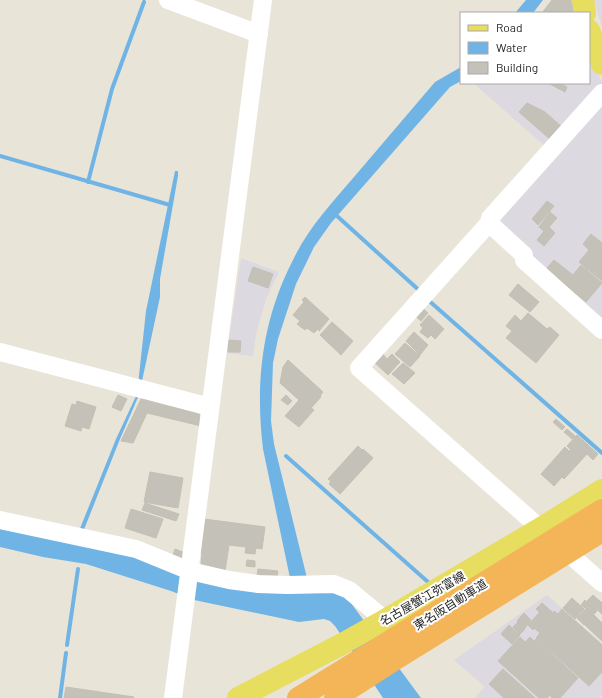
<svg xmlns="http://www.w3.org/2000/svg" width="602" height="698" viewBox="0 0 602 698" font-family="Barlow,'Noto Sans JP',sans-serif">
	<rect width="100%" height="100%" fill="#e9e4d8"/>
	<!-- industrial -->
	<path fill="#ddd9e1" d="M593,0H602V27L594,2Z
		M589,55L594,67L602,82V87L548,149L473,83H589Z
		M602,99V318L494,224Z
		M241,258L279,272L266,299L256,334L253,356L227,353Z
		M547,595L602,643V695L599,698H475L485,687L454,660Z"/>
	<!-- water -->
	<path fill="#70b4e6" d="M526,0H543L533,13H515Z
		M461,67V81L450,87L331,223L314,247L296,284L278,339L273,363L271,421L274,444L307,578L338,592L348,599L421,698H383L335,626L330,621L324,619L299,622L194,600L171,591L86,564L43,557L0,547V525L134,554L186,576L290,578L263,449C255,382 262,320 293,260C308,228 332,203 354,177C381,145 408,114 435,82Z
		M175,171H178V176L160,279V297L139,395L120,439L83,532L79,531L116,439L137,394L146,311Z"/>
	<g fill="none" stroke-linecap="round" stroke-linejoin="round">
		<!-- stream -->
		<path stroke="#70b4e6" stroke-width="4" d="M0,156L170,205V208
			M88,182L112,89L144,2
			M337,216L421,292
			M427,299L602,453
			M286,456L428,582
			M67,645L78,569
			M60,698L66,653"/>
	</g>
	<!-- building -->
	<path fill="#c4c1b8" stroke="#c3c0b3" d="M552,0H571L574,13H542Z
		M548,83H560L567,87L565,92Z
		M527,103L545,112L563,128L552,141L519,112Z
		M547,201L554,206L538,225L532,219Z
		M550,212L557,218L549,227L555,233L544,246L537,240L544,231L539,227Z
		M591,234L602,243V281L579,262L589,250L583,244Z
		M554,260L573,275L581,265L602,283L586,302L546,269Z
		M253,267L273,274L268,288L248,281Z
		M518,284L539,302L530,312L509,295Z
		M305,297L329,319L319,331L318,329L314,333L307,328L305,330L297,324L300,321L293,315L304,302L302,300Z
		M420,306L428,313L421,321L413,314Z
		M528,313L547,329L550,327L559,335L536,363L506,338L512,331L506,326L515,315L521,321Z
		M429,315L444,329L435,339L431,335L428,338L420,332L423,328L420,325Z
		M332,322L353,341L341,355L320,335Z
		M414,332L428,345L420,355L406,341Z
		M229,340L241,341L240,352H228Z
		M405,343L420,356L410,367L395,354Z
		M382,353L387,359L392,354L400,362L388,375L374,362Z
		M288,360L323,392L320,396L321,397L311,408L314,410L299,427L285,416L299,400L280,383L283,367Z
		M403,363L415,373L404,384L392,374Z
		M118,395L127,399L121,411L112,407Z
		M286,395L292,401L288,405L281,400Z
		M142,397L197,412L203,418L201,426L147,413L133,443L121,441Z
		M77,401L96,407L89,429L82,427L81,431L65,426L72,404L76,405Z
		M556,419L565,427L562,430L553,422Z
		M567,429L575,436L572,439L564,432Z
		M577,435L598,454L593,460L587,454L564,479L562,477L554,486L541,474L565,447L569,451L571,450L567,446Z
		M358,446L362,450L363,449L373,458L340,494L329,484L331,481L328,479Z
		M150,472L183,478L178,508L144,502Z
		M145,503L179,514L176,521L142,510Z
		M131,509L163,519L156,538L125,528Z
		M204,519L265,527L262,549L256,548L255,554L245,553L246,547L229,545L225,572L201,565L202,553H199Z
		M175,549L185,553L182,562L172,558Z
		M247,560L255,561V567L246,566Z
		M258,569L278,571L277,577L257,575Z
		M593,595L602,603V614L587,601Z
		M572,598L584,609L575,619L563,608Z
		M585,600L589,604L585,608L581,605Z
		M542,603L552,612L546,619L536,609Z
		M590,604L597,611L584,625L577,618Z
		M562,609L602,645V672L589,686L536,638L540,633L534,628L533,630L528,625L539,613L546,620L554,611L558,614Z
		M524,613L531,620L525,628L517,621Z
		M594,615L602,623V641L585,625Z
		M518,622L525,629L520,634L513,627Z
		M509,625L520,635L512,644L501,634Z
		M520,637L525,642L530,637L534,641L536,639L578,678L560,698H552L550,695L547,698H539L498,661Z
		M503,669L535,698H504L489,684Z
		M66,687L134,697L133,698H64Z"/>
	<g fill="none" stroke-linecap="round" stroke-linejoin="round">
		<!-- minor -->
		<path stroke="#fff" stroke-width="18" d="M168,0L259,34
			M602,93L490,218L489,223L359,368L602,583
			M489,223L524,255V260L602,330
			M0,352L210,407
			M0,520L136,549L190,571L229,580L258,584L288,585L334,584L349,590L385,620
			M173,698L263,0"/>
		<!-- major -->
		<path stroke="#e7dd5f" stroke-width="22" d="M583,0L585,13
			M589,30L602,64
			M238,698L342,644L385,620L541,528L602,490"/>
		<!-- highway -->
		<path stroke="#f4b458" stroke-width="22" d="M298,698L602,510
			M335,698L397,658L602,531"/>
	</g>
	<g text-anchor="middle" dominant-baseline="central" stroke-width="4" stroke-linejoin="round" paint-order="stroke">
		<!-- street labels -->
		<g font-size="12" fill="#272727" stroke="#fff">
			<text transform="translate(422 598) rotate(-30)">名古屋蟹江弥富線</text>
			<text transform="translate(450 604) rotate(-32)">東名阪自動車道</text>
		</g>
	</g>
	<!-- legend -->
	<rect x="460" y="12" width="130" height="72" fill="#ffffff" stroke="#a9a9a9"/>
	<rect x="468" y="25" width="20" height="6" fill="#e7dd5f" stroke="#a9a9a9"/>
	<text x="496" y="32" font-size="12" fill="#272727">Road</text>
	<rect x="468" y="42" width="20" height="12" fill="#70b4e6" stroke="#a9a9a9"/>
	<text x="496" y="52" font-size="12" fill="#272727">Water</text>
	<rect x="468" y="62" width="20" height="12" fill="#c4c1b8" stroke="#a9a9a9"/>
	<text x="496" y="72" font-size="12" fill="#272727">Building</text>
</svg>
